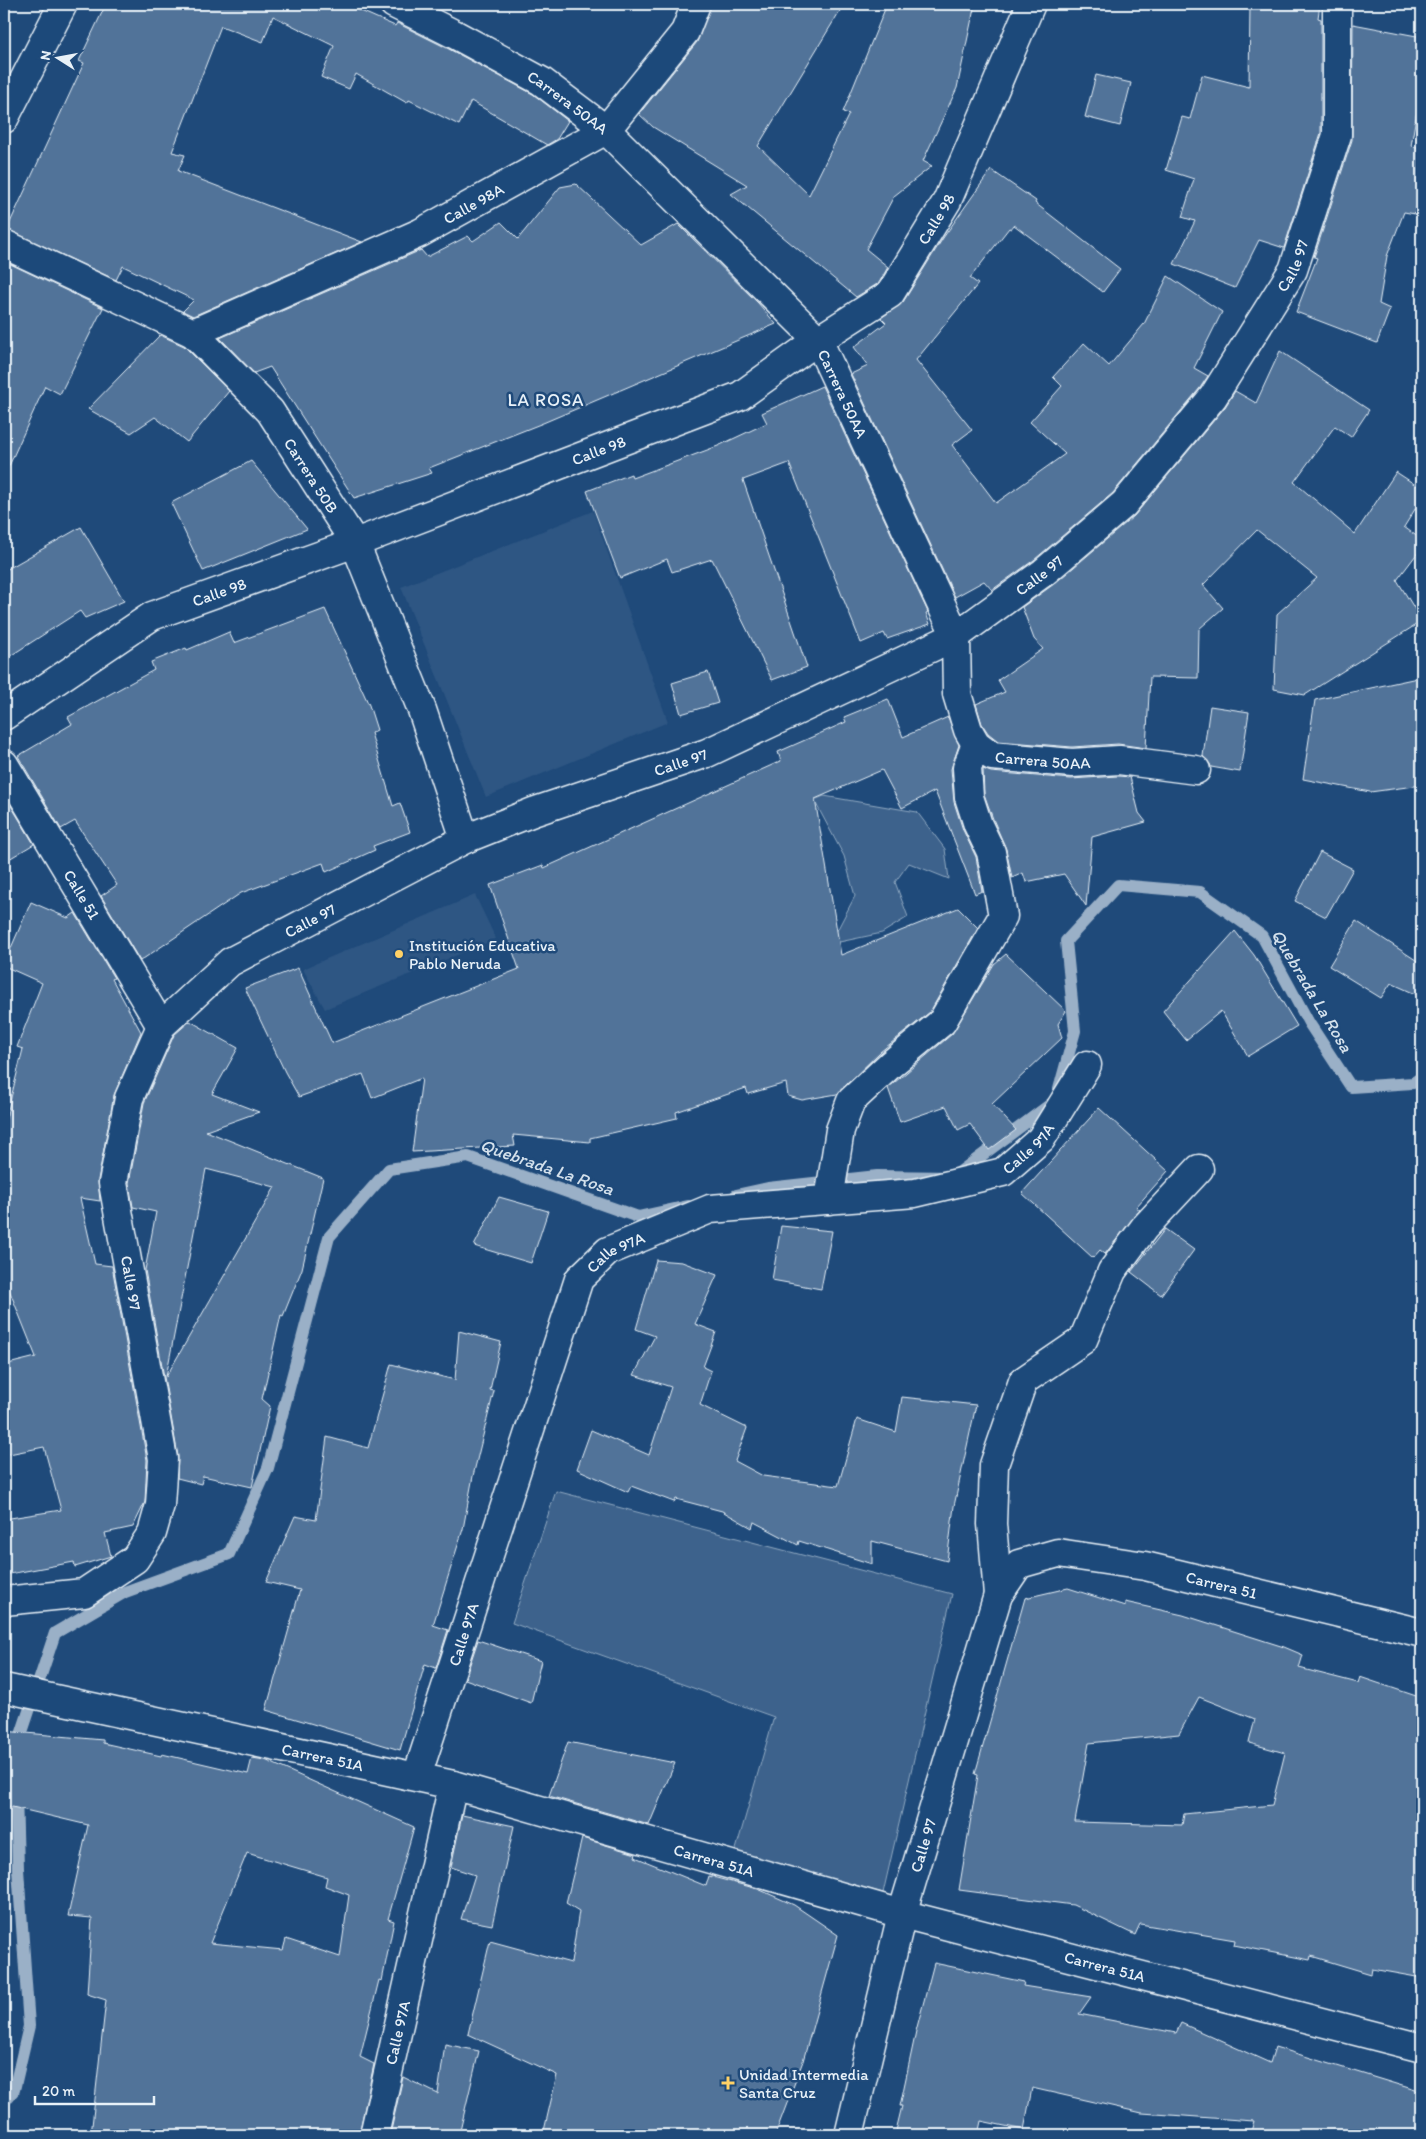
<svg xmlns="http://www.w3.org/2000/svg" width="1426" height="2139" viewBox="0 0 1426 2139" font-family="Itim,sans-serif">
	<rect width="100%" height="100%" fill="#1f4a7a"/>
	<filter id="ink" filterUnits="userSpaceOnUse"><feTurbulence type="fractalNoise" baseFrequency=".02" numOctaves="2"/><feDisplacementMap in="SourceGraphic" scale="10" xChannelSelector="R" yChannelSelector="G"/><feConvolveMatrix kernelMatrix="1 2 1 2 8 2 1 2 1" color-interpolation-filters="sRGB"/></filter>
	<g filter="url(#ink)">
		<!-- built -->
		<path fill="#2e5683" d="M593,511L668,722L486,797L401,587Z
			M475,895L496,939L325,1009L303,969Z"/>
		<!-- green -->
		<path fill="#3c628c" stroke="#92aac2" d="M824,796L917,812L945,849L949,879L909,863L895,882L908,917L882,933L830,944L855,896L844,856L814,800Z
			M556,1491L952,1594L883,1893L735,1853L774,1717L512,1623Z"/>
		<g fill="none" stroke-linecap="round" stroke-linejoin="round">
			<!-- stream -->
			<path stroke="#9ab0c7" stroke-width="12" d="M736,1195L768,1188L877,1176L953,1177L1056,1100L1075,1031L1066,941L1118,885L1200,892L1262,936L1309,1023L1351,1087L1413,1083L1422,1077
				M17,1747L55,1633L125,1592L229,1554L268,1468L329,1237L389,1169L468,1157L638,1217L688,1206
				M4,2102L14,2090L29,2026L18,1869L16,1792"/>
		</g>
		<!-- building -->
		<path fill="#517399" stroke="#e8f1f8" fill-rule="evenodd" d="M106,4H345L395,26L397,23L447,48L533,94L568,121L557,139L547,145L471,101L459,125L409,100L407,103L356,74L349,89L321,77L334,46L273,16L263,42L221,26L172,152L185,155L178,171L362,242L193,316L183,311L194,300L123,266L116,280L7,229L84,63L79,61Z
			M711,4H844L758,146L809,195L849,114L843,112L887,4H975L957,88L923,161L932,166L894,196L866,249L888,267L879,283L856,297L731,194L747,185L653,127L639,114L697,42Z
			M1250,4H1320L1318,18L1321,19V133L1284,248L1259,240L1235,288L1174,264L1195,221L1182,217L1194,179L1166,170L1182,117L1190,119L1202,75L1249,87Z
			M1353,24L1422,37V81L1411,146L1422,148V175L1415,214L1404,212L1387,256L1379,304L1390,309L1377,343L1296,312L1317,258L1314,257L1352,140Z
			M1096,75L1131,83L1120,126L1085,117Z
			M991,170L1036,201L1035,203L1120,269L1103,292L1014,225L1011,229L1009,228L970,278L978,284L916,360L972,430L952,445L996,503L1065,454L1030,422L1062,386L1053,377L1084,343L1109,366L1144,324L1168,276L1222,312L1194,368L1208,376L1200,388L1113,493L1034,560L992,590L984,581L955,597L851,374L868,366L854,347L886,323L881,318L903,302L943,238Z
			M576,184L641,245L678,224L758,303L776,324L543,423L429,468L432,473L354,498L270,367L254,373L220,338L421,250L427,257L468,236L473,241L501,222L518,239L560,187Z
			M4,261L103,308L60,394L45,386L4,477Z
			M160,335L184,346L229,391L187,442L155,417L131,433L88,409Z
			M1280,351L1369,410L1351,437L1335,426L1294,482L1355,534L1396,472L1422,489V498L1404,527L1422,540V547L1397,580L1422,621L1305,695L1274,689L1277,614L1317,578L1257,530L1203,585L1223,608L1199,629L1198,678L1150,677L1146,748L1118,744L1072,747L998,741L988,733L982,724L976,704L1005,692L998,680L1043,649L1034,639L1022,607L1054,584L1134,516L1225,407L1235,391L1256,403Z
			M822,386L928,612L926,613L930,624L887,639L884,633L861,643L789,463L743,480L807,667L772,680L712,559L672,572L667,559L620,578L587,491L631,474L632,478L718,446L767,423L762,413Z
			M251,461L307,529L203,571L171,503Z
			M81,527L124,601L85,618L80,611L4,660V571Z
			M325,609L369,705L377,730L371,733L393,806L400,803L410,832L373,846L375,850L326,872L323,863L241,893L140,961L101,896L117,885L75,821L61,829L18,756L72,724L68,717L154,670L151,662L186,648L187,650L229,632L234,643Z
			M708,672L718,703L681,714L672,683Z
			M1422,677V785L1370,792L1303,779L1315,700Z
			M888,699L903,737L948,717L959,745L951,769L954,802L963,830L976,857L982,891L975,894L935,791L902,808L882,770L815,799L841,955L958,908L978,928L930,1012L880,1052L837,1094L802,1100L788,1096L786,1083L748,1094L746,1088L676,1112L677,1118L590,1138V1142L513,1135L515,1146L412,1152L422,1078L372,1098L363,1074L299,1097L285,1072L245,988L298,968L332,1043L519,969L490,885L543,865L544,868L781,761L778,752L846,722L844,717Z
			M1210,706L1249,712L1240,772L1211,767L1210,764L1203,756Z
			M983,769L991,772L1071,779L1118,776L1130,777L1139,813L1146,822L1092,837L1086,906L1064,874L1026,882L1023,873L1012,878L1006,849L993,819L984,794Z
			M4,794L34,844L4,862Z
			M1320,852L1353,869L1326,917L1295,901Z
			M31,902L68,918L75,913L114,978L112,979L141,1032L114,1095L98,1180L100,1201L80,1198L95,1264L112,1266L147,1460L145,1502L133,1527L105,1533L111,1556L75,1567L74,1562L4,1575V1519L61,1510L44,1447L4,1455V1365L36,1357L4,1277V1126L23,1049L17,1047L42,983L4,966V964Z
			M1356,921L1422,964V997L1391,983L1381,998L1329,966Z
			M1235,931L1254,955L1297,1026L1248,1056L1221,1011L1186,1040L1163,1011Z
			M1006,954L1066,1011L1058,1024L1062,1038L992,1104L1016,1130L989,1150L970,1124L958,1130L946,1106L900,1122L888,1088L952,1034L994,964Z
			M190,1021L238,1048L212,1094L259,1112L206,1131L323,1178L302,1269L283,1316L281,1315L262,1399L270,1406L252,1487L203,1476L201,1484L177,1478L178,1456L145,1270L156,1212L133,1207L129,1183L144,1103L174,1035ZM206,1169L275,1187L166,1377Z
			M1099,1108L1168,1171L1136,1207L1140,1210L1105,1254L1100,1250L1093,1258L1022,1193Z
			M499,1197L548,1211L531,1263L474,1246Z
			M781,1226L832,1231L821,1289L772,1280Z
			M1165,1229L1194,1250L1161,1295L1131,1272Z
			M656,1260L682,1262L717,1275L695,1324L716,1332L703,1367L711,1371L700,1405L747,1428L735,1461L763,1476L838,1486L857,1419L896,1432L902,1397L976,1405L954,1506L947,1561L872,1541V1564L799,1541L798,1545L754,1522L752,1528L722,1511L676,1499L674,1502L631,1486L628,1492L577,1469L591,1430L649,1455L671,1387L634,1375L655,1336L636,1329Z
			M459,1331L501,1342L490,1390L494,1391L473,1476L463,1529L433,1625L448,1630L436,1668L425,1664L400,1750L266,1710L300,1590L266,1582L295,1516L316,1520L327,1437L368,1448L391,1364L455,1380Z
			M1068,1588L1125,1606V1602L1183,1615L1284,1647L1303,1655L1299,1668L1358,1683L1360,1677L1422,1698V1978L1372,1969L1371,1974L1311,1956L1310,1960L1234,1945L1235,1940L1140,1924L1135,1935L1073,1905L959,1890L978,1775L975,1774L1025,1598ZM1199,1697L1255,1719L1249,1743L1285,1753L1272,1805L1184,1814L1182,1825L1075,1822L1089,1743L1179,1734Z
			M478,1640L541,1661L531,1703L465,1679Z
			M4,1731L103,1740V1743L161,1756L162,1754L248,1774L252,1758L265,1760L414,1827L388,1919L394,1921L382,1981L379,1980L360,2057L374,2064L359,2135H91L106,2000L87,1994L92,1918L68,1916L88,1825L4,1805ZM247,1853L327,1877L325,1886L349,1895L340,1957L286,1939L283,1950L210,1943Z
			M568,1742L675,1763L649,1825L549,1796Z
			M462,1815L514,1826L492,1925L461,1919L475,1875L451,1867Z
			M582,1838L636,1854L635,1857L706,1886L709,1876L758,1889L794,1905L838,1935L803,2061L775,2135H543L557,2075L468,2034L490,1941L571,1963L579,1911L566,1903Z
			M934,1963L1024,1982L1023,1986L1091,1997L1079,2014L1176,2033L1181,2023L1270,2063L1275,2047L1422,2092V2135H1250L1254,2121L1142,2113L1032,2088L1024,2130L981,2121L978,2135H895L902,2106H900L916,2031Z
			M445,2044L479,2051L459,2135H390L403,2077L438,2094Z"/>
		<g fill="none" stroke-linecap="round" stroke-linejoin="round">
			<defs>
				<g id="street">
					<path id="s1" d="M394,4L454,34L541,81L606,130L818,340L956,636L957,694L968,730L976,744L992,756L1072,763L1119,760L1196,770"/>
					<path id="s2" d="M4,244L193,333L270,411L355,543L422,710L465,839"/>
					<path id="s3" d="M193,333L420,233L606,130L685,32L696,4"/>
					<path id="s4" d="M4,716L152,616L355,543L740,396L818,340L890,294L947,201L1031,4"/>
					<path id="s5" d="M4,764L161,1026"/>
					<path d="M829,1200L840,1130L851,1101L891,1064L942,1022L1003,916L991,852L978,825L969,797L967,768L976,744"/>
					<path d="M998,1595L992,1524L994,1465L1023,1381L1083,1340L1112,1271L1144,1228L1199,1169"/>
					<path id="s6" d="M4,1601L84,1593L135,1559L152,1533L160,1505L163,1459L113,1183L129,1098L161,1026L230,962L465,839L533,812L707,753L956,636L1044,572L1124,504L1213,397L1293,270L1337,135V4"/>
					<path id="s7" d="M4,1688L453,1785L902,1914L1422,2048"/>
					<path id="s8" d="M417,1776L579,1279L608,1251L710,1209L915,1193L1003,1172L1041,1139L1087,1065"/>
					<path id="s9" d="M374,2135L453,1785"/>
					<path id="s10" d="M849,2135L902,1914L998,1595L1019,1564L1058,1553L1145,1566L1422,1633"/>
				</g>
				<path id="secondary" d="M4,119L63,4"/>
			</defs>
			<!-- street casing -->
			<use href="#street" stroke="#e8f1f8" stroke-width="31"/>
			<!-- secondary casing -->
			<use href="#secondary" stroke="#e8f1f8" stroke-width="31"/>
			<!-- street -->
			<use href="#street" stroke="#1f4a7a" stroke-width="28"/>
			<!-- secondary -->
			<use href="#secondary" stroke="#1f4a7a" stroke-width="28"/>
		</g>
	</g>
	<!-- markers -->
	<g fill="#ffd166" stroke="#1f4a7a" stroke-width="2">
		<circle cx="399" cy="954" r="5"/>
		<path d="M725.5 2075.5h5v5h5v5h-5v5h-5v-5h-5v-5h5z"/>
	</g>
	<g text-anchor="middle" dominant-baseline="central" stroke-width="5" stroke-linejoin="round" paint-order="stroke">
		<!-- street labels -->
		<g font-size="16" fill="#e8f1f8" stroke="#1f4a7a">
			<text stroke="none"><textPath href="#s1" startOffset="200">Carrera 50AA</textPath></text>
			<text stroke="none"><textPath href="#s3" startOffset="309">Calle 98A</textPath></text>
			<text stroke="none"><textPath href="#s4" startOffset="1076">Calle 98</textPath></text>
			<text stroke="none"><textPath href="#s6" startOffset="2092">Calle 97</textPath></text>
			<text stroke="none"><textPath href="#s1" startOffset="605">Carrera 50AA</textPath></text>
			<text stroke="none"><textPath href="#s4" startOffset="655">Calle 98</textPath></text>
			<text stroke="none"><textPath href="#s2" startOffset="395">Carrera 50B</textPath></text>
			<text stroke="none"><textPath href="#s6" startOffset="1688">Calle 97</textPath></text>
			<text stroke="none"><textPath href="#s4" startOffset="250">Calle 98</textPath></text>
			<text stroke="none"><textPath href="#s1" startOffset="1055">Carrera 50AA</textPath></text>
			<text stroke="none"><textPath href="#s6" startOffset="1282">Calle 97</textPath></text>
			<text stroke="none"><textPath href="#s5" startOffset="152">Calle 51</textPath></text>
			<text stroke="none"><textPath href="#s6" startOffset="878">Calle 97</textPath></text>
			<text stroke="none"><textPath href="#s8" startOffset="1004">Calle 97A</textPath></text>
			<text stroke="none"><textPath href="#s8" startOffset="569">Calle 97A</textPath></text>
			<text transform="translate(131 1283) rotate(80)">Calle 97</text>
			<text stroke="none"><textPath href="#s10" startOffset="805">Carrera 51</textPath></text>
			<text stroke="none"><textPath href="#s8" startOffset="149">Calle 97A</textPath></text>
			<text stroke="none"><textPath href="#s7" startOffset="326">Carrera 51A</textPath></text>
			<text stroke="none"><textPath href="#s10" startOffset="299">Calle 97</textPath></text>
			<text stroke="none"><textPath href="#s7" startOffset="731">Carrera 51A</textPath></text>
			<text stroke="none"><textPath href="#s7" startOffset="1136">Carrera 51A</textPath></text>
			<text stroke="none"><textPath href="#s9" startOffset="105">Calle 97A</textPath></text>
		</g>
		<!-- poi labels -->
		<g font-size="16" fill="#e8f1f8" stroke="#1f4a7a" text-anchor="start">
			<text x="409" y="945">Institución Educativa<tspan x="409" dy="18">Pablo Neruda</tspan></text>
			<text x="739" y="2074">Unidad Intermedia<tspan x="739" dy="18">Santa Cruz</tspan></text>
		</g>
		<!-- neighbourhood labels -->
		<g font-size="18" letter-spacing="1" fill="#e8f1f8" stroke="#1f4a7a">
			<text x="546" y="400">LA ROSA</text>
		</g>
		<!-- water labels -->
		<g font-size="18" font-style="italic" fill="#d4e1ec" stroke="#1f4a7a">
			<text transform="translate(1312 991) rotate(59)">Quebrada La Rosa</text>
			<text transform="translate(547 1167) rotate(19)">Quebrada La Rosa</text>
		</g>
	</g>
	<!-- margin -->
	<rect width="1426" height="2139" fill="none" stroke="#1f4a7a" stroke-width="20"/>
	<rect x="10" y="10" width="1406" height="2119" fill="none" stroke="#e8f1f8" stroke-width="2" filter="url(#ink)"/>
	<!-- north arrow -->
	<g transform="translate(58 58) rotate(281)" stroke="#1f4a7a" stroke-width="4" paint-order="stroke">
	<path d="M0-4L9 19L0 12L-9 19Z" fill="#e8f1f8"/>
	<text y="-8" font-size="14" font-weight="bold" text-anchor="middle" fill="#e8f1f8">N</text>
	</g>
	<!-- scale -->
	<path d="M35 2096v8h119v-8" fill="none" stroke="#e8f1f8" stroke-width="2.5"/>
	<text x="42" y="2096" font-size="15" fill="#e8f1f8" stroke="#1f4a7a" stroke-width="4" paint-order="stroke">20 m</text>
</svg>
